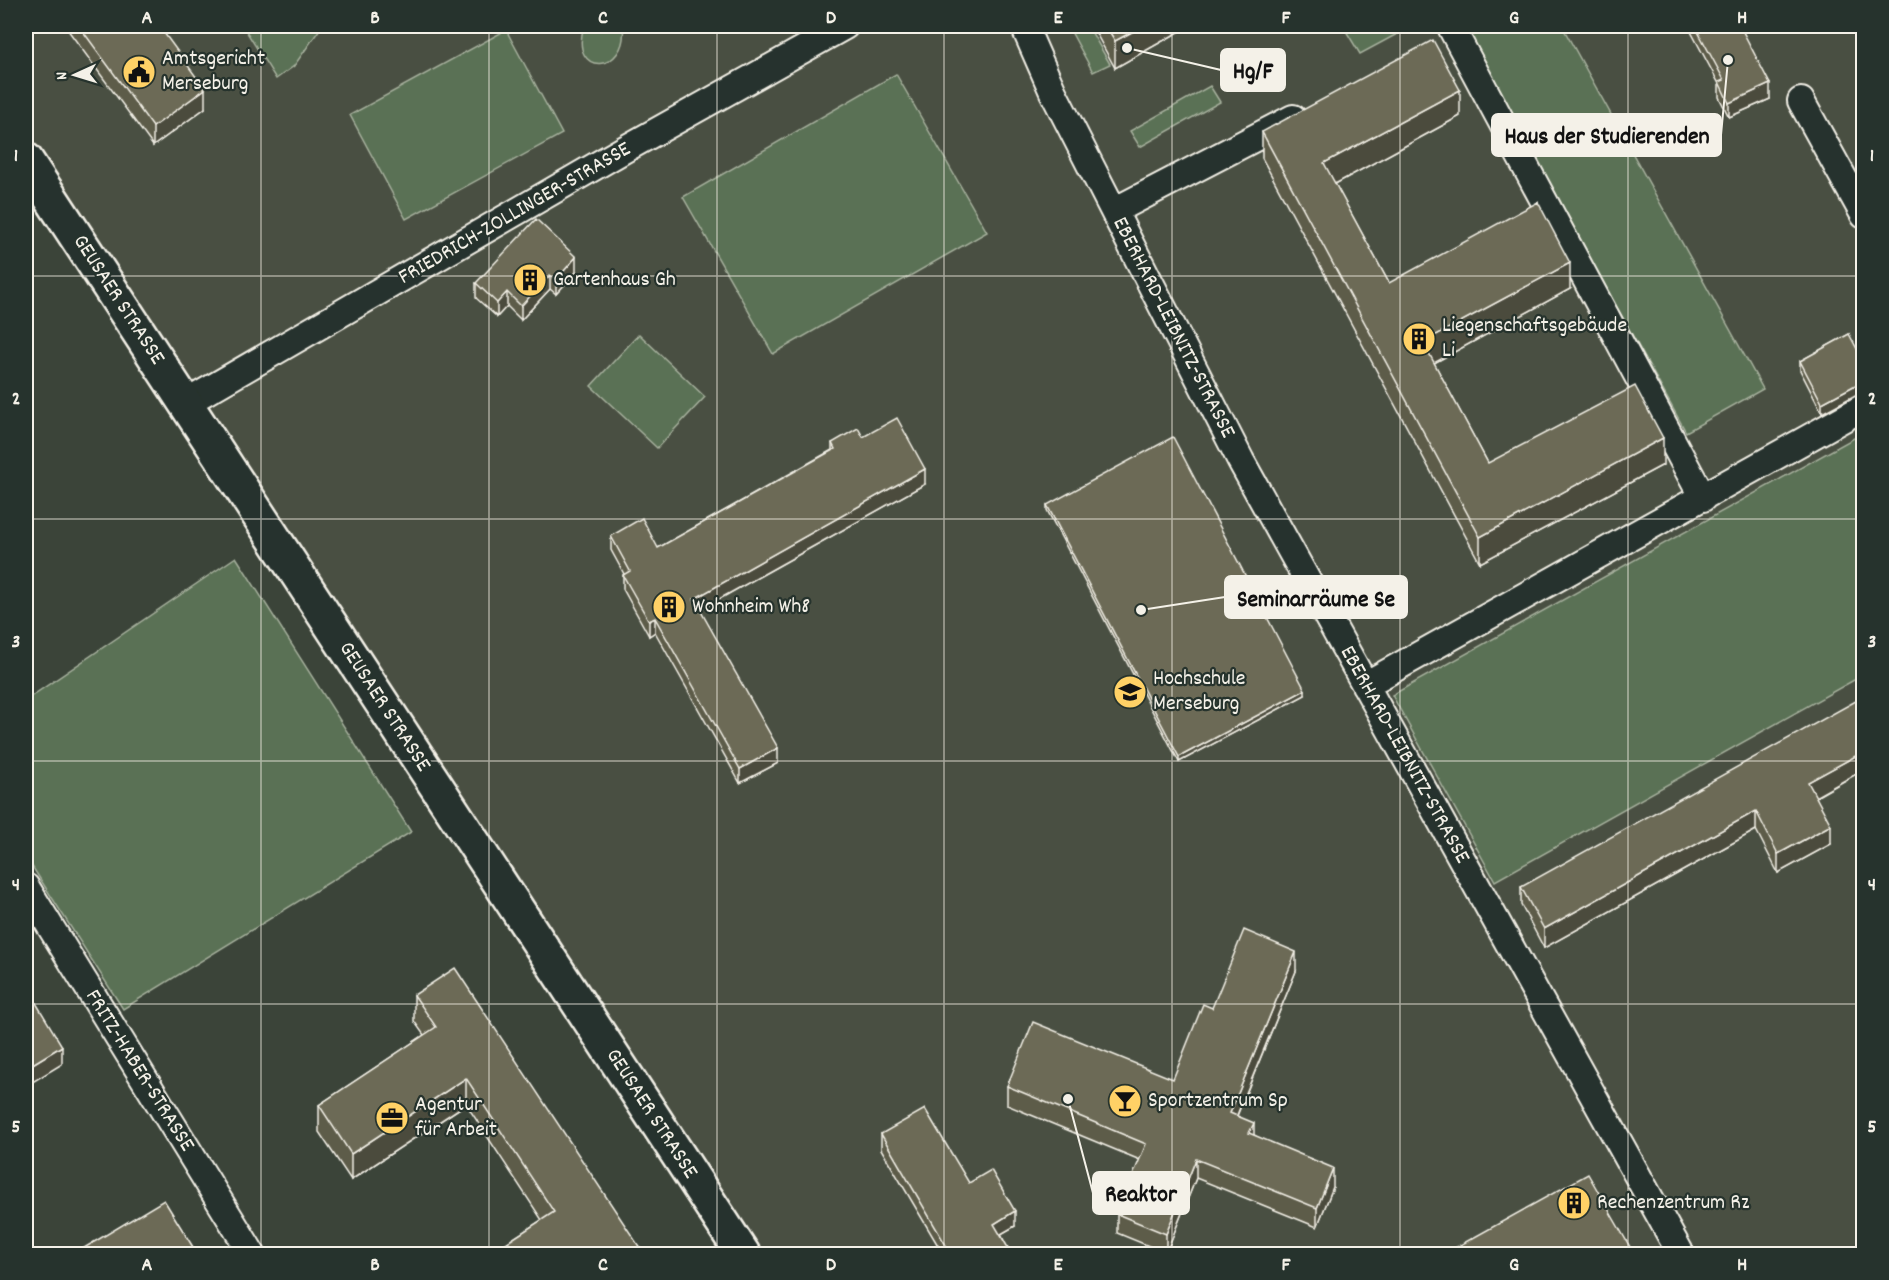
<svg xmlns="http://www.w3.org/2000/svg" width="1889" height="1280" viewBox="0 0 1889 1280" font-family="Dekko,sans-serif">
	<rect width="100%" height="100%" fill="#3b4439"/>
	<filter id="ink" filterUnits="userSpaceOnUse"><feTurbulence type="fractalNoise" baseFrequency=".0167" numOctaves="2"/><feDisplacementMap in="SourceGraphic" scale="12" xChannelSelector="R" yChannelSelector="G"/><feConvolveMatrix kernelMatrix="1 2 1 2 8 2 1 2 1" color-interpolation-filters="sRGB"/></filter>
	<g filter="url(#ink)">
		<!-- built -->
		<path fill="#4a5042" d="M26,26H1863V1254H766L26,129Z"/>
		<!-- green -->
		<path fill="#5a7155" stroke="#a7b19e" stroke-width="1.5" d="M243,26H322L294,66L276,79Z
			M584,26H623C629,74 568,78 584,26Z
			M1068,26H1088L1110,64L1093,72Z
			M1343,26H1412L1360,54Z
			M1491,26H1562L1763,389L1686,432L1468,38Z
			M506,30L562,134L406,219L350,115Z
			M896,74L987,232L773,354L683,197Z
			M1210,86L1220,102L1140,147L1130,131Z
			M639,334L705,397L657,448L591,386Z
			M1863,433V675L1495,881L1392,695Z
			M236,557L411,832L123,1009L26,857V700Z"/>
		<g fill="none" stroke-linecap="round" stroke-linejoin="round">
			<defs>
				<path id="street" d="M1024,26L1053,92L1241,461L1681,1254
					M1452,29L1703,498
					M1801,101L1864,215
					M1114,211L1293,118
					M186,403L625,149L845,26
					M1365,685L1864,407
					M26,887L252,1254"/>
				<path id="secondary" d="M26,160L743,1254"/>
			</defs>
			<!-- street casing -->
			<use href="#street" stroke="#f4f1e8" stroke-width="30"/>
			<!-- secondary casing -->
			<use href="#secondary" stroke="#f4f1e8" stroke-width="38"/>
			<!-- street -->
			<use href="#street" stroke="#26332d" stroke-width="26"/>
			<!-- secondary -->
			<use href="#secondary" stroke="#26332d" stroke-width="33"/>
		</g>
		<!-- wall -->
		<path fill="#5d5c4a" stroke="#f4f1e8" stroke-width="1.5" d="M65,26H159L205,108L153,146Z
			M1092,26H1184V29L1115,68Z
			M1688,26H1740L1770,99L1729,117L1719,97V84Z
			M1460,116L1335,184L1389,283L1570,289L1434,363L1488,463L1663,465L1480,563L1262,158V132Z
			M576,272L556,294L550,289L521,320L507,306L497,317L476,298V283Z
			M1849,334L1822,413L1800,370V361Z
			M863,437L925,484L700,610L778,763L740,783L655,632L649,636L623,589V575L624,574L611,550V536L658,548L832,450V443Z
			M1047,505L1305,695L1179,762L1047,510Z
			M1863,770L1816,797L1831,844L1778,873L1756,830L1544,948L1521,905V887Z
			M1296,971L1237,1116L1254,1135L1333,1187L1317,1227L1196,1178L1166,1253L1117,1233V1214L1140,1160L1007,1105V1086L1173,1079L1212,1008Z
			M414,995L644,1254H489L542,1220L466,1104L351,1180L319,1132V1105L424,1035L414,1021Z
			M881,1134L969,1183L1015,1226L1001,1234L1010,1254H943L881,1149Z"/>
		<!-- shaded-wall -->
		<path fill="#4c4b3c" stroke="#f4f1e8" stroke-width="1.5" d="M1143,26H1184V29L1115,68V41Z
			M1770,84V99L1729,117V103Z
			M205,89V108L153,146V127Z
			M1460,90V116L1324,190V163Z
			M576,257V272L556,294V280Z
			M1570,263V289L1423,369V342Z
			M550,275V289L521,320V306Z
			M507,292V306L497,317V303Z
			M1863,381V391L1822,413V403Z
			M1663,438V465L1480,563V537Z
			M925,469V484L694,613V599Z
			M655,618V632L649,636V621Z
			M1305,690V695L1179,762V757Z
			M778,748V763L740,783V769Z
			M1863,752V770L1808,801V782Z
			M1756,811V830L1544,948V929Z
			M1831,825V844L1778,873V854Z
			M1296,952V971L1230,1132V1113Z
			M62,1046V1064L26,1086V1068Z
			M466,1078V1104L351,1180V1154Z
			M1254,1123V1141L1249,1133Z
			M1196,1159V1178L1166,1253V1234Z
			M1333,1168V1187L1317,1227V1208Z
			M1015,1211V1226L994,1238V1224Z"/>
		<!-- building -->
		<path fill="#6c6b56" stroke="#f4f1e8" stroke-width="1.5" d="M79,26H159L205,89L153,127Z
			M1106,26H1143L1115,41Z
			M1695,26H1740L1770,84L1729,103L1719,82L1724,80Z
			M1433,40L1460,90L1324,163L1389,283L1538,202L1570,263L1423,342L1488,463L1635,386L1663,438L1480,537L1262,132Z
			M536,219L576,257L556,280L550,275L521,306L507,292L497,303L476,283Z
			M1849,334L1863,360V381L1822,403L1800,361Z
			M897,418L925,469L694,599L778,748L740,769L655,618L649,621L629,586L623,575L630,571L611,536L642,518L658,548L835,449L832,443L858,428L863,437Z
			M1173,437L1305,690L1179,757L1047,505Z
			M1863,697V752L1808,782L1831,825L1778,854L1756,811L1544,929L1521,887Z
			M1244,930L1296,952L1230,1113L1254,1123L1249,1133L1333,1168L1317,1208L1196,1159L1166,1234L1117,1214L1146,1144L1007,1086L1033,1022L1173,1079L1203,1004L1212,1008Z
			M455,968L644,1254H584L581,1250L575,1254H489L554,1212L466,1078L351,1154L319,1105L436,1027L414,995Z
			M30,993L62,1046L26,1068V996Z
			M925,1109L969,1183L991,1170L1015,1211L994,1224L1010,1251L1005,1254H951L881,1134Z
			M1588,1174L1634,1254H1444Z
			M164,1200L196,1252L191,1254H74Z"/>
	</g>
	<!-- grid -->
	<path fill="none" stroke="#f4f1e8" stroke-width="1.5" stroke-opacity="0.55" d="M261,26V1254M489,26V1254M717,26V1254M944,26V1254M1172,26V1254M1400,26V1254M1628,26V1254M26,276H1864M26,519H1864M26,761H1864M26,1004H1864"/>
	<!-- icons -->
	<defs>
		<symbol id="civic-disc" viewBox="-11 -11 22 22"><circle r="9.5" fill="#ffd166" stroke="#26332d"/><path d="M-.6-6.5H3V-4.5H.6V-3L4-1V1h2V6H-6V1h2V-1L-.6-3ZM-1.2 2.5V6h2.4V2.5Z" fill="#111"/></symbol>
		<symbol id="building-disc" viewBox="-11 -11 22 22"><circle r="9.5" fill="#ffd166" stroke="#26332d"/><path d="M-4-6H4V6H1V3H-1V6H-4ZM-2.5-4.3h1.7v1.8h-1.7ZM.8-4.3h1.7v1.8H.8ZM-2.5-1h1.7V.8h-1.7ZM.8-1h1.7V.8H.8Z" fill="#111"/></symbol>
		<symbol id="university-disc" viewBox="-11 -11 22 22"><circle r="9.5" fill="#ffd166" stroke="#26332d"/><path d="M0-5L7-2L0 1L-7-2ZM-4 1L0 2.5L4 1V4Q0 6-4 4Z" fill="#111"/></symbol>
		<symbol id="bar-disc" viewBox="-11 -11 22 22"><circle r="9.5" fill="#ffd166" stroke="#26332d"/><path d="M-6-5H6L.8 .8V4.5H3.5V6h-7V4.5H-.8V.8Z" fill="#111"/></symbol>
		<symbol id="office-disc" viewBox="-11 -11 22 22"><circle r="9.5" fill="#ffd166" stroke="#26332d"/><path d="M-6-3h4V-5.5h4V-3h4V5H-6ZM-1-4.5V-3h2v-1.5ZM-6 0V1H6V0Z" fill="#111"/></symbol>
	</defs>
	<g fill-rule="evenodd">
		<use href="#civic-disc" x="120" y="53" width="38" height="38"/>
		<use href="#building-disc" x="511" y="261" width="38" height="38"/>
		<use href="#building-disc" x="1400" y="320" width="38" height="38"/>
		<use href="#building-disc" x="650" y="588" width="38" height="38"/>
		<use href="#university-disc" x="1111" y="673" width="38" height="38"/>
		<use href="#bar-disc" x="1106" y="1082" width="38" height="38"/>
		<use href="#office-disc" x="373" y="1099" width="38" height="38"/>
		<use href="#building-disc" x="1555" y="1184" width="38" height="38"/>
	</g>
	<g text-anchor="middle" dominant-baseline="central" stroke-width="4.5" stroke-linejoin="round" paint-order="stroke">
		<!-- poi labels -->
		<g font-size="22" fill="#f4f1e8" stroke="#26332d" text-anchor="start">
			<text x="162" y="59">Amtsgericht<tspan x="162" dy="25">Merseburg</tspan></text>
			<text x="553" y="280">Gartenhaus Gh</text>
			<text x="1442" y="326">Liegenschaftsgebäude<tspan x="1442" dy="25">Li</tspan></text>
			<text x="692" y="607">Wohnheim Wh8</text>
			<text x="1153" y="679">Hochschule<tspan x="1153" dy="25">Merseburg</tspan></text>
			<text x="1148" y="1101">Sportzentrum Sp</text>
			<text x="415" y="1105">Agentur<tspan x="415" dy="25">für Arbeit</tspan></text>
			<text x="1597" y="1203">Rechenzentrum Rz</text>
		</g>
		<!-- street labels -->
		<g font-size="22" fill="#f4f1e8" stroke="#26332d">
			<text transform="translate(515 214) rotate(-30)">FRIEDRICH-ZOLLINGER-STRASSE</text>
			<text transform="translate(118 300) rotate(57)">GEUSAER STRASSE</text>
			<text transform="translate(1173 328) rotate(63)">EBERHARD-LEIBNITZ-STRASSE</text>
			<text transform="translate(384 707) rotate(57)">GEUSAER STRASSE</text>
			<text transform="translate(1404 755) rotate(61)">EBERHARD-LEIBNITZ-STRASSE</text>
			<text transform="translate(139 1071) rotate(58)">FRITZ-HABER-STRASSE</text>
			<text transform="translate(651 1114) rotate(57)">GEUSAER STRASSE</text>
		</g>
	</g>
	<!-- callouts -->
	<path fill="none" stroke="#f4f1e8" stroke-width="2" d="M1127 48L1221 70M1728 60L1721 135M1141 610L1225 597M1068 1099L1093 1193"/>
	<g fill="#f4f1e8" stroke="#26332d" stroke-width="2">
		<circle cx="1127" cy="48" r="6"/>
		<circle cx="1728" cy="60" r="6"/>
		<circle cx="1141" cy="610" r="6"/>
		<circle cx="1068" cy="1099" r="6"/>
	</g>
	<g fill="#f4f1e8" stroke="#f4f1e8" stroke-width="2">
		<rect x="1221" y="49" width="64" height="42" rx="6"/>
		<rect x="1492" y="114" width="229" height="42" rx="6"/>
		<rect x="1225" y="576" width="182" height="42" rx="6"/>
		<rect x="1093" y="1172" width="96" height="42" rx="6"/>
	</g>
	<g font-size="24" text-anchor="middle" font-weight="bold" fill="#111">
		<text x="1253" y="78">Hg/F</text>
		<text x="1607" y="143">Haus der Studierenden</text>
		<text x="1316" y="606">Seminarräume Se</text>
		<text x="1141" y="1201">Reaktor</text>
	</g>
	<!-- margin -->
	<rect width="1889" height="1280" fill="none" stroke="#26332d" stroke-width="66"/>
	<!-- north arrow -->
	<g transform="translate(75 75) rotate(266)" stroke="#26332d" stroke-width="4.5" paint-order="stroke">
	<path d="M0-4.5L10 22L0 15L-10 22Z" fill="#f4f1e8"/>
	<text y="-9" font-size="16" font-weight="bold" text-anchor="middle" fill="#f4f1e8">N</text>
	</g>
	<rect x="33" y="33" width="1823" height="1214" fill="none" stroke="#f4f1e8" stroke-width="2"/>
	<g font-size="20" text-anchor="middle" font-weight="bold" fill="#f4f1e8">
		<text x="147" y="23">A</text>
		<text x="375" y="23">B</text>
		<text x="603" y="23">C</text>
		<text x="831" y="23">D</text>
		<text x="1058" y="23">E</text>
		<text x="1286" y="23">F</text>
		<text x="1514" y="23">G</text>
		<text x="1742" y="23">H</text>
		<text x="16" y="161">1</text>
		<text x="1872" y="161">1</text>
		<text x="16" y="404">2</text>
		<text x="1872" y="404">2</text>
		<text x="16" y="647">3</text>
		<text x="1872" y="647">3</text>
		<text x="16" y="890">4</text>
		<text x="1872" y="890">4</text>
		<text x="16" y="1132">5</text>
		<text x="1872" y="1132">5</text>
		<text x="147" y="1270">A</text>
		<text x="375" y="1270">B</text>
		<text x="603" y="1270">C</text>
		<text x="831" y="1270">D</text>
		<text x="1058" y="1270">E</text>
		<text x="1286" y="1270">F</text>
		<text x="1514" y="1270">G</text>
		<text x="1742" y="1270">H</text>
	</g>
</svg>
